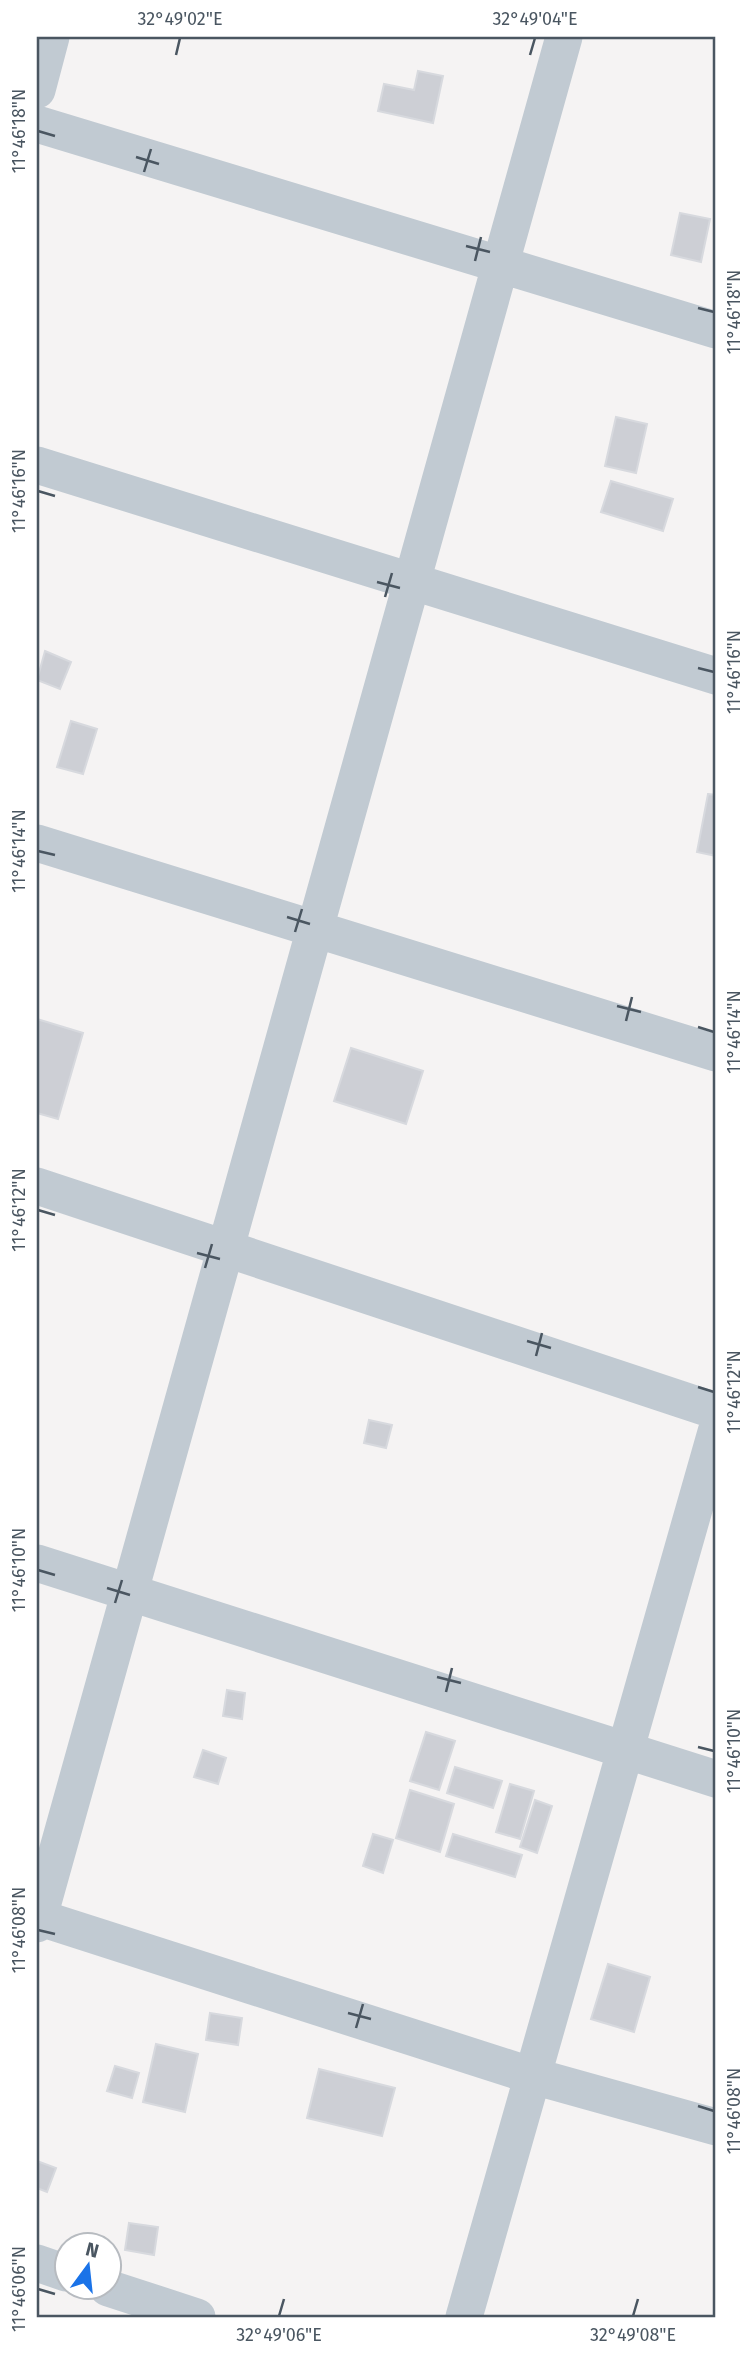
<svg xmlns="http://www.w3.org/2000/svg" width="753" height="2354" viewBox="0 0 753 2354" font-family="'Fira Sans',sans-serif">
	<rect width="100%" height="100%" fill="#f5f3f3"/>
	<!-- building -->
	<path fill="#cdcfd5" stroke="#d7d9de" stroke-width="2" d="M418,71L443,76L433,123L378,111L384,84L414,90Z
		M680,213L710,219L701,262L671,255Z
		M616,417L647,424L636,473L605,466Z
		M611,481L673,499L663,531L601,512Z
		M45,651L71,662L60,689L37,680Z
		M71,721L97,729L83,774L57,767Z
		M708,794L716,795V856L697,852Z
		M37,1019L83,1033L58,1119L37,1113Z
		M351,1048L423,1071L406,1124L334,1101Z
		M369,1420L392,1425L386,1448L364,1443Z
		M227,1690L245,1693L242,1719L223,1716Z
		M426,1732L455,1741L439,1790L410,1781Z
		M203,1750L226,1758L218,1784L194,1777Z
		M455,1767L502,1781L493,1808L447,1793Z
		M510,1784L534,1791L520,1839L496,1832Z
		M410,1790L454,1804L440,1852L396,1838Z
		M535,1800L552,1806L537,1853L520,1847Z
		M373,1834L393,1840L383,1873L363,1866Z
		M453,1834L522,1855L515,1877L446,1856Z
		M608,1964L650,1977L634,2032L591,2019Z
		M210,2013L242,2018L238,2045L206,2040Z
		M156,2044L198,2054L185,2112L143,2102Z
		M115,2066L139,2073L132,2098L107,2091Z
		M319,2069L395,2088L382,2136L307,2118Z
		M37,2161L56,2168L47,2192L37,2188Z
		M129,2223L158,2227L154,2255L125,2250Z"/>
	<g fill="none" stroke-linecap="round" stroke-linejoin="round">
		<!-- minor -->
		<path stroke="#c1cad2" stroke-width="37" d="M37,90L51,37
			M37,124L716,330
			M37,465L716,676
			M37,843L716,1053
			M37,1186L716,1411
			M37,1563L716,1779
			M37,1917L533,2076L716,2127
			M37,1924L564,37
			M37,2263L66,2273
			M108,2288L197,2317
			M464,2317L716,1432"/>
	</g>
	<!-- ticks -->
	<path fill="none" stroke="#4a5661" stroke-width="2.5" d="M176,55L180,38M530,55L535,38M38,131L55,136M136,157L159,164M144,172L151,149M466,246L490,252M475,261L481,237M698,308L714,312M38,491L55,496M377,582L400,588M385,597L392,573M698,668L714,672M38,851L55,855M287,917L310,924M295,932L302,909M617,1006L641,1012M626,1021L632,997M698,1027L714,1032M38,1210L55,1215M197,1253L220,1259M205,1268L212,1244M527,1341L551,1348M536,1356L542,1333M698,1387L714,1392M38,1570L55,1575M107,1588L130,1595M115,1603L122,1580M437,1677L461,1683M446,1692L452,1668M698,1747L714,1751M38,1930L55,1934M348,2013L371,2019M356,2028L363,2004M698,2106L714,2111M38,2289L55,2294M279,2316L284,2299M633,2316L638,2299"/>
	<!-- border -->
	<rect width="753" height="2354" fill="none" stroke="#ffffff" stroke-width="77"/>
	<!-- north arrow -->
	<g transform="translate(88 2266) rotate(15)"><circle r="33" fill="#ffffff" stroke="#b7bbc0" stroke-width="2"/>
	<path d="M0-5L12 26L0 18L-12 26Z" fill="#1a73e8"/>
	<text y="-10" font-size="19" font-weight="bold" text-anchor="middle" fill="#4a5661">N</text>
	</g>
	<rect x="38" y="38" width="676" height="2278" fill="none" stroke="#4a5661" stroke-width="2.5"/>
	<g font-size="18" text-anchor="middle" fill="#4a5661">
		<text x="180" y="25">32°49'02"E</text>
		<text x="535" y="25">32°49'04"E</text>
		<text transform="translate(19 131) rotate(-90)" y="6">11°46'18"N</text>
		<text transform="translate(734 312) rotate(-90)" y="6">11°46'18"N</text>
		<text transform="translate(19 491) rotate(-90)" y="6">11°46'16"N</text>
		<text transform="translate(734 672) rotate(-90)" y="6">11°46'16"N</text>
		<text transform="translate(19 851) rotate(-90)" y="6">11°46'14"N</text>
		<text transform="translate(734 1032) rotate(-90)" y="6">11°46'14"N</text>
		<text transform="translate(19 1210) rotate(-90)" y="6">11°46'12"N</text>
		<text transform="translate(734 1392) rotate(-90)" y="6">11°46'12"N</text>
		<text transform="translate(19 1570) rotate(-90)" y="6">11°46'10"N</text>
		<text transform="translate(734 1751) rotate(-90)" y="6">11°46'10"N</text>
		<text transform="translate(19 1930) rotate(-90)" y="6">11°46'08"N</text>
		<text transform="translate(734 2111) rotate(-90)" y="6">11°46'08"N</text>
		<text transform="translate(19 2289) rotate(-90)" y="6">11°46'06"N</text>
		<text x="279" y="2341">32°49'06"E</text>
		<text x="633" y="2341">32°49'08"E</text>
	</g>
</svg>
